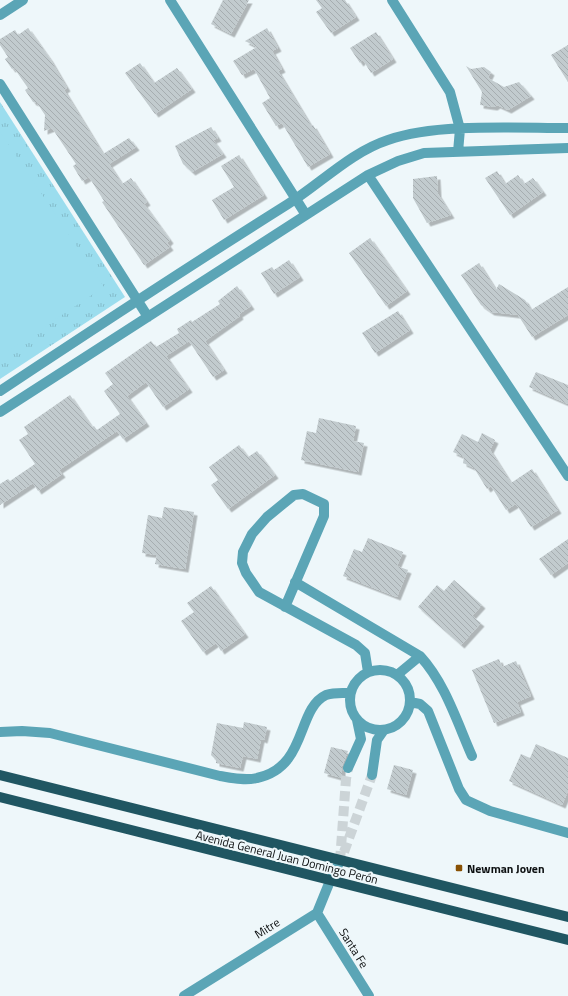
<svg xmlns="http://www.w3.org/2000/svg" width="568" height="996" viewBox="0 0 568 996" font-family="'Titillium Web',sans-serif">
	<defs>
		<pattern id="park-tufts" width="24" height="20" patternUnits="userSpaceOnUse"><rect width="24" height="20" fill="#9bddee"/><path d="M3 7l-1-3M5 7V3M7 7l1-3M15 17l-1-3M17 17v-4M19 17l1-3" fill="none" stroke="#84bccb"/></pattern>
		<pattern id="building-back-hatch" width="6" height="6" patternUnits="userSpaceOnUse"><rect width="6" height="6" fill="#c2cbce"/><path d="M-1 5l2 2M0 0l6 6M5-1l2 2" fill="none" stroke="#a6adb0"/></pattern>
		<filter id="shadow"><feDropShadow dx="3.5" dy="3.5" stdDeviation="0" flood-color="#0004"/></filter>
	</defs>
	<rect width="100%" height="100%" fill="#eef7fa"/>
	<!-- park -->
	<path fill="url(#park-tufts)" d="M0,102L125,297L0,379Z"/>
	<!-- garden -->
	<path fill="#9bddee" d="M0,132L104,287L0,356Z"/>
	<!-- building -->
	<path fill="url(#building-back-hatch)" filter="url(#shadow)" d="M223,0H249L231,34L211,24Z
		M316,0H345L356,17L331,33L316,12L322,8Z
		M28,28L50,59L67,88L64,90L103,154L129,138L136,147L109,164L122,184L131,178L147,202L144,204L170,240L167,243L170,247L144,265L102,202L104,201L89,177L82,181L73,166L76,164L52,128L44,131L45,115L37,103L33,102L25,90L28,88L14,68L12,69L5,59L8,57L0,45V39L15,30L18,35Z
		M267,28L278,48L272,51L282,69L278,71L311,126L313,125L330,154L308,167L282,123L276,126L262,103L270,98L254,69L242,75L233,61L257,47L245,41Z
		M376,32L393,59L371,73L363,60L360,63L350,48Z
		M568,45V82L551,55Z
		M140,63L154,83L177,68L192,89L155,114L125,73Z
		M466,66L471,69L484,67L491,72L488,78L504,87L519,82L531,96L508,110L497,105L494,107L480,105L482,92Z
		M211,127L218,138L213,140L223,154L192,172L183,164L175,146Z
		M239,155L264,195L224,220L212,200L234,187L221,166Z
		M497,171L505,184L518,175L524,184L533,178L543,192L510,215L485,178Z
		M437,176L438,194L451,215L427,223L413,198V179Z
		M370,238L407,291L386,306L349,253Z
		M289,260L300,277L274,294L261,273L272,267L274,270Z
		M479,263L496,290L499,284L525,300L531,310L568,287V315L532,337L518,315L491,312L481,305L461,275Z
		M237,286L251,306L239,314L240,316L205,341L224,370L213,377L189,341L166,356L189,389L163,407L146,382L127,396L146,423L123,439L117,431L59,470L62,474L38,491L33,483L0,505V484L8,479L10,481L35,464L19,440L28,434L24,427L70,395L92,427L94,426L97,430L120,414L104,391L113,384L105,373L151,341L156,347L179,333L177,329L191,320L192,322L220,304L218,301Z
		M398,311L410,330L375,353L362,333Z
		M536,372L568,385V404L529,387Z
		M319,418L356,426L353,441L364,443L358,472L301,460L307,431L316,433Z
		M482,433L495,440L490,450L511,483L532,469L558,510L531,527L516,504L506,510L491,486L487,489L474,468L463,463L464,457L453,452L462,434L478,442Z
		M239,445L248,457L257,451L275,475L228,509L211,485L218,480L209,467Z
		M164,507L194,512L185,569L155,564L157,555L142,553L148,515L162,518Z
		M368,538L403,552L397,566L408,570L397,597L343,576L354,549L362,552Z
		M568,539V563L551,575L539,559Z
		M454,580L482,605L472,616L481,623L461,645L418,607L437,585L444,591Z
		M211,586L245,634L221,651L216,643L203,652L181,621L194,612L187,603Z
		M499,659L502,667L516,661L531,696L517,702L521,712L494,723L472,670Z
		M244,722L267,727L264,740L261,739L257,759L243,756L240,768L216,763V760L211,755L217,723L243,728Z
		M536,744L568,758V791L562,805L509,781L521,754L530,758Z
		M331,747L348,751L342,766V778L324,773Z
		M394,765L413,770L406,795L387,789Z"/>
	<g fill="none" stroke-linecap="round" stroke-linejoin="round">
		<!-- minor-tunnel -->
		<path stroke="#ccd4d7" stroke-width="10" stroke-dasharray="10 5" stroke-linecap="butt" d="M344,852L372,775
			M340,861L346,779L348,768"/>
		<!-- minor -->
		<path stroke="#5ba5b6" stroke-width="10" d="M170,0L306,215
			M392,0L450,92L460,129L458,152
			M0,15L23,0
			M0,84L148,317
			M368,175L568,476
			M0,391C95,328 191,265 288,204C320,184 351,152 388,140C437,123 515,128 568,128
			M0,412L306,215L368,175L398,161L424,153L568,148
			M295,582L420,656C445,683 457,722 472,756
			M285,607L324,516V504L303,494L294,495L267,517L252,534L243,552L242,563L246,573L259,592L356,645L365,653L368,672
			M350 700a30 30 0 1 1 60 0a30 30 0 1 1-60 0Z
			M397,675L420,656
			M410,702L420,704L428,711L459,789L466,800L490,811L568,833
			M0,732L22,731L50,733L220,776C232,778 245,781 257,778C308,767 296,709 326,695C335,692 342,693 350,693
			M348,768L361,739L357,720
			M372,775L377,740L384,730
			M317,913L369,996
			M184,996L317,913L330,881L340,861"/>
		<!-- major -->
		<path stroke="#205662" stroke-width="10" d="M0,775L568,917
			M0,797L568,940"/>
	</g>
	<!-- markers -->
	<rect fill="#895104" stroke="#eef7fa" stroke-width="1.5" x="455" y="864" width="8" height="8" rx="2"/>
	<g text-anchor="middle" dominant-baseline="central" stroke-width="4" stroke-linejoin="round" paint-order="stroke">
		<!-- street labels -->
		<g font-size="12" fill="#0c0f10" stroke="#eef7fa">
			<text transform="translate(287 857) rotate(14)">Avenida General Juan Domingo Perón</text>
			<text transform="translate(267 928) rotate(-32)">Mitre</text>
			<text transform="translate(354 948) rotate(58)">Santa Fe</text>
		</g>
		<!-- poi labels -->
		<g font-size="12" font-weight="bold" fill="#0c0f10" stroke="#eef7fa" text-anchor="start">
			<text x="467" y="868">Newman Joven</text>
		</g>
	</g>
</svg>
